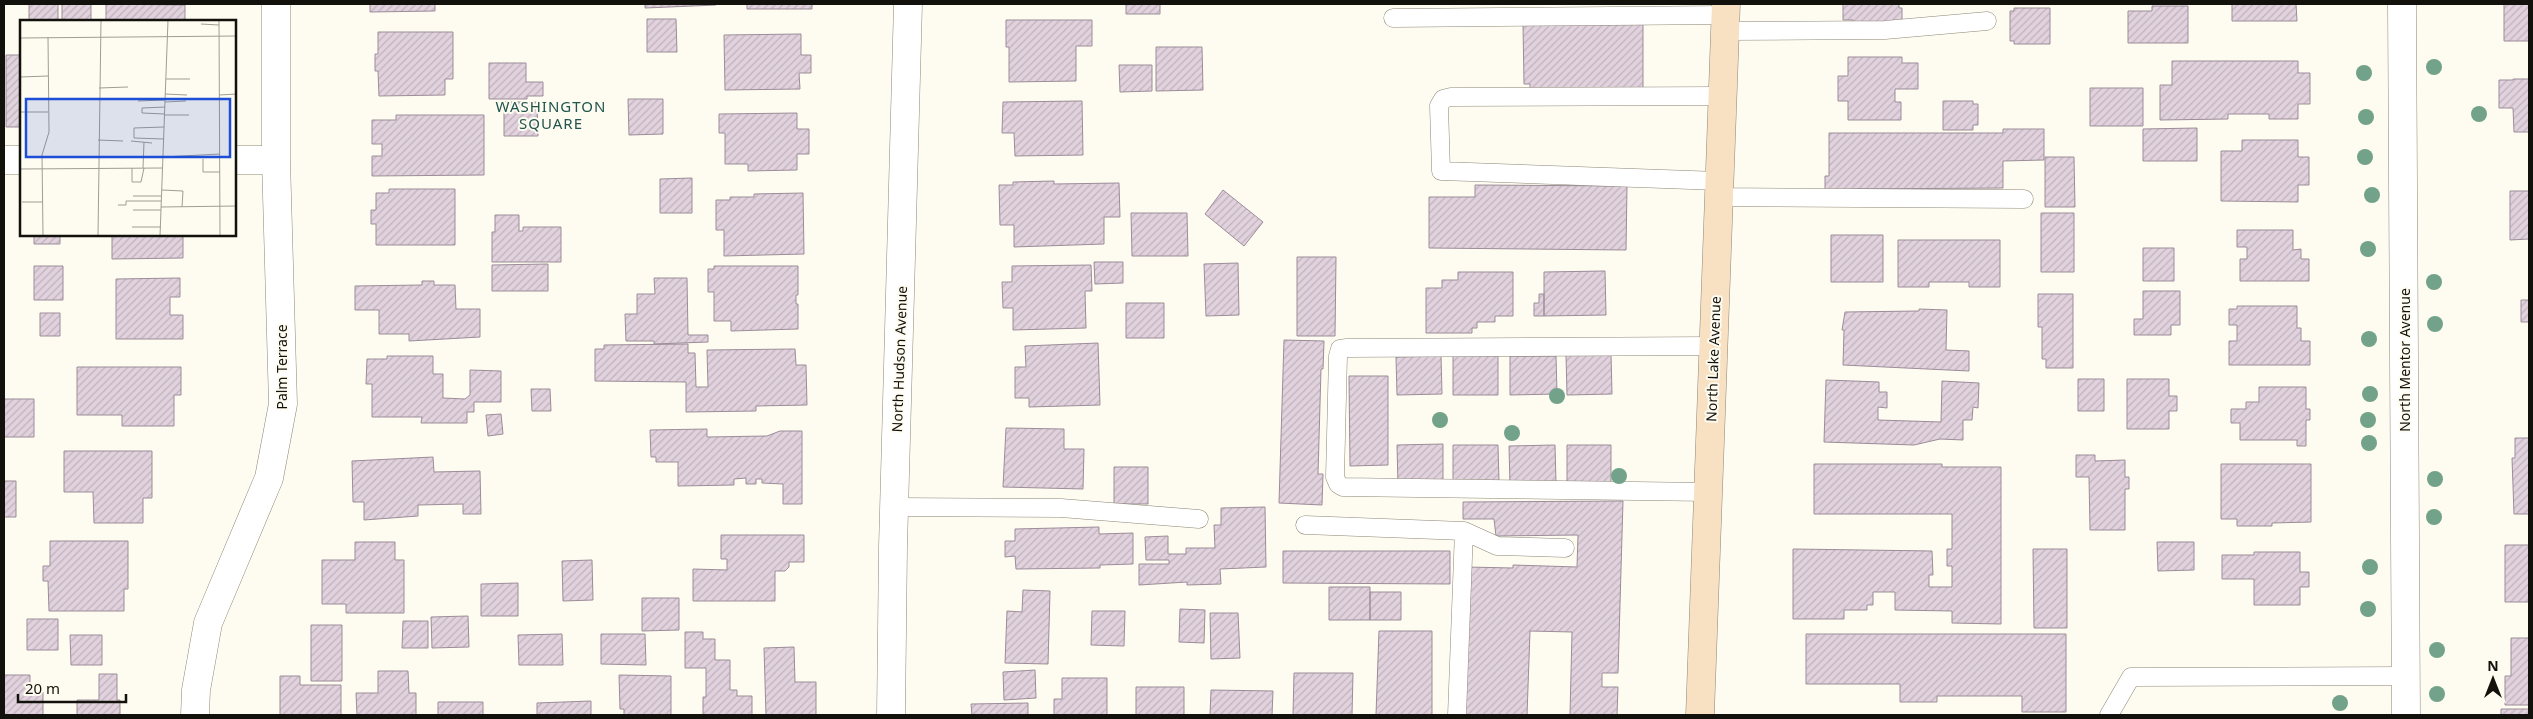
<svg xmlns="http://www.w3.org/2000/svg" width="2533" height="719" viewBox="0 0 2533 719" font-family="'Noto Sans',sans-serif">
	<defs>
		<pattern id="building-hatch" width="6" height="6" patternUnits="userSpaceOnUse" patternTransform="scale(1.25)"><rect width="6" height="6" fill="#e1d2de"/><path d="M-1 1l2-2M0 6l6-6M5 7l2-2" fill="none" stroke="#c0b3bd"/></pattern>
	</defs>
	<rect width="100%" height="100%" fill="#fefbf0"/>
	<!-- building -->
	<path fill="url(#building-hatch)" stroke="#9c8d99" d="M29,4H58V21H29Z
		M62,4H91V21H62Z
		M106,4L185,5V21H106Z
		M370,4H435V11L370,12Z
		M645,4H716V5L645,8Z
		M747,4H812V9H747Z
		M1126,4H1160V14H1126Z
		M1843,4H1899V8H1902V25H1853V20H1843Z
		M2232,4H2296L2297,21H2232Z
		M2504,4H2529V41H2504Z
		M2152,6H2188V43H2128V11H2152Z
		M2014,8H2050V44H2014V41H2010V11H2014Z
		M647,19H676L677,52H647Z
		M1006,20H1092V46H1076V81L1009,82V47H1006Z
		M1643,23V91L1530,89V84H1524L1523,24Z
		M378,32H453V79H445V95L379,96L378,71H375V54H378Z
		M801,34V55H811V73H799L800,89L725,90L724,35Z
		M1156,47H1202L1203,90L1156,91Z
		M6,55H21V127H6Z
		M1848,57H1902V63H1918V89H1895V102H1901V120H1848V101H1838V76H1848Z
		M2172,61H2298V73H2310V104H2298V119H2269V114H2228V119L2160,120V85H2172Z
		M489,63H526V82H543V96H527V99H489Z
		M1119,65H1152V91L1120,92Z
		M2513,79H2529V132H2514L2513,108H2499V80H2513Z
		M2090,88H2143V126H2090Z
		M628,99H663V134L629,135Z
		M1082,101L1083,155L1015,156L1014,133H1002L1003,102Z
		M1943,101H1973V104H1978V125H1973V130H1943Z
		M504,102H537L538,136H504Z
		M797,113V129H809V154H797V170L748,171V164H725V133H719V114Z
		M396,115H484V175L372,176V156H382V144H372V120H396Z
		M2197,128V161H2143V129Z
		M2003,129H2044V160L2003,161V188L1854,189V194H1825V176H1829V133H2003Z
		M2242,140H2298V157H2309V185H2298V202L2221,201V151H2242Z
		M2045,157H2074L2075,207H2045Z
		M692,178V213H660V179Z
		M1054,181V184L1119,183L1120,217H1104V244L1014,247V225H1000L999,185H1013V182Z
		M1475,185L1627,186L1626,250L1429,248V197H1475Z
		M389,189H455V245H376V224H371V210H376V193H389Z
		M1223,190L1263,222L1244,246L1205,214Z
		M2510,191H2529V239L2510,240Z
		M803,193L804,254L724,256V230H716V200H730V197H754V194Z
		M1131,213H1187L1188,256H1132Z
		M2041,213H2074V272H2041Z
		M495,215H519V231H523V227H561V262H492V232H495Z
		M2237,230H2293V250L2301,249V259H2309V281H2240V259H2247V247H2237Z
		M34,235H60V244H34Z
		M112,235H183V258L112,259Z
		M1831,235H1883V282H1831Z
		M1898,240H2000V287H1969V282H1929V287H1898Z
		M2143,248H2174V281H2143Z
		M1297,257H1336L1335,336H1297Z
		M1094,262H1123V283L1095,284Z
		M1238,263L1239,315L1206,316L1204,264Z
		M548,264V291H492V265Z
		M1091,265L1092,291H1085L1086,328L1013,330V308H1003L1002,282H1012V266Z
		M34,266H63V300H34Z
		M714,266H798V295H796V304H798V329L731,331V321H714V292H708V269H714Z
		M1605,271L1606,315L1544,316V272Z
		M1458,272H1513V316H1495V322H1477V328H1472V333H1426V288H1442V280H1458Z
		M180,278V297H170V315H183V339H116V279Z
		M654,278H687L688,335H708V342L654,344V341H626L625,314H637V294H655Z
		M422,281H434V285H455L456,309H480V337L409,341V334H379V310H355V286L422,285Z
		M2143,291H2180V325H2171V335H2134V319H2143Z
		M1539,294H1544V316H1534V303H1539Z
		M2038,294H2073V368H2046V359H2042V327H2038Z
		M2521,300H2529V322H2521Z
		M1126,303H1164V338H1126Z
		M2237,306H2297V328H2301V341H2310V365H2229V341H2237V325H2229V309H2237Z
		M1919,309L1947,310L1946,350L1969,351V371L1843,365L1844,330H1842L1845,312L1919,311Z
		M40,313H60V336H40Z
		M1284,340L1324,341L1323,369H1321L1318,474H1323L1322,505L1279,503Z
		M1098,343L1100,405L1029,407V398H1015V367H1026L1025,346Z
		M688,344V353H695L696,387H708L707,350L795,349L796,365H806L807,405L756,406V411L686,412V382L595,381V349H604V345Z
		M1566,355H1611L1612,394L1567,395Z
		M387,356H433V374H443V398L465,399L470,395V370L501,371V402H474V412H467V423H421L422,417H372V384H366L367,359H387Z
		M1441,356L1442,394L1397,395L1396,357Z
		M1453,356H1498V395H1453Z
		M1510,356H1556L1557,394L1510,395Z
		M77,367H181V395H174V426H122V415H77Z
		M1349,376H1388V465L1350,466Z
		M2078,379H2104V411H2078Z
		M2127,379H2169V396H2177V411H2169V429H2127Z
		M1826,380L1879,382V392H1887V408L1878,407V420L1941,422L1942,381L1979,383L1978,408L1973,407L1972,420H1963V440L1940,439L1914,445L1824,442Z
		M2259,387H2306V409H2310V420H2306V446H2297V440H2240V423H2231V409H2246V402H2259Z
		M531,389H550L551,411H532Z
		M4,399H34V437H4Z
		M501,414L503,434L488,436L486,415Z
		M1006,428L1064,429V449H1084L1083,489L1003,487Z
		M707,429V437L767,436L780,431H802V504H783V484L762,483V479H756V484H746V478L734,479V485L678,486V462H656V457H651L650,430Z
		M2515,438H2529V514H2514L2512,458H2515Z
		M1443,444V483L1398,485L1397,445Z
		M1453,445H1498L1499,483L1453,484Z
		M1555,445L1556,483L1510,485L1509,446Z
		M1567,445H1611V483H1567Z
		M64,451H152V498H143V523H94L93,492H64Z
		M2076,455H2095V461L2125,460V477H2129V489H2125V530H2090L2089,477H2076Z
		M433,457L434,472L480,471L481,514H463V504L418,505V516L364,520V502H353L352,461Z
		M1814,464H1942V467H2001V624L1952,623V611L1895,610V592H1873V605H1867V610H1844V619H1793V549L1932,551L1933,575H1929V587H1952V566H1947V549H1952V514H1814Z
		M2221,464H2311V522L2272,523V526H2237V519H2221Z
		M1114,467H1148V504H1114Z
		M4,481H16V517H4Z
		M1623,501L1618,673H1602V687H1618L1617,715H1570L1572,632L1530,631L1527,715H1462L1466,567L1513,568V565L1577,567L1578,535L1496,536L1494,519H1463V502Z
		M1265,507L1266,567L1220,569L1221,584L1187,585V582L1139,585V564H1169V560H1146L1145,537L1168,536V554H1186V548H1215L1214,525H1221V508Z
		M1099,527V534L1133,533V564L1100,565V568L1016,569L1015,556L1005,557V541H1015V529Z
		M721,535H804V562H789V567L785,571H775V601H693V569L727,570V559H721Z
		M50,541H128V589H124V611H49L48,581H43V566H50Z
		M355,542H395V560H404V613H346V604H322V560H355Z
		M2157,542H2194V570L2158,571Z
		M2505,545H2529V602H2505Z
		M2033,549H2067V628H2034Z
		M1283,551H1450V584L1283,583Z
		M2254,552H2300V572H2309V587H2300V605H2254V579H2222V555H2254Z
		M592,560L593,600L563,601L562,561Z
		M518,583V616H481V584Z
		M1329,587H1370V620H1329Z
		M1023,590L1050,591L1048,664L1005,663L1007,611L1022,612Z
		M1370,592H1401V620H1370Z
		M642,598H679V630L642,631Z
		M1180,609L1205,610L1204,643L1179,642Z
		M1092,611H1125L1124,646L1091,645Z
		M1210,613H1238L1240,658L1211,659Z
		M468,616L469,647L432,648L431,617Z
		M27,619H58V650H27Z
		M403,621H428V648H402Z
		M311,625H342V681H311Z
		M1379,631H1432V715H1376Z
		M685,632H703V639H715V660H730V690H737V696H752V715H703V697H706V668H685Z
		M562,634L563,665H519L518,635Z
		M601,634H645L646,665L601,664Z
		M1806,634H2066V712H2022V696H1937V702H1900V684H1806Z
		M70,635H102V665H71Z
		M2511,638H2529V705H2505V676H2511Z
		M794,647L795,682H816V715H766L764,648Z
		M1035,670L1036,698L1004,700L1003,672Z
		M378,671H408L409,693H416V715H357L356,693H378Z
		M1294,673H1353L1352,715H1293Z
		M99,674H117V700H120V715H77V700H99Z
		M4,675H30V692H43V715H4Z
		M619,675L671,676V715H624V709H620Z
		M280,676H300V685H341V715H280Z
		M1062,678H1107V715H1054V699H1062Z
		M1136,687H1184V715H1136Z
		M1211,690L1273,691L1272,715H1210Z
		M591,701V715H537V703Z
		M438,702H483V715H438Z
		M1028,703V715H972L971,704Z
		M2501,709H2529V715H2501Z"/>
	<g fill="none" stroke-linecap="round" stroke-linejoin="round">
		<defs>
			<path id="service" d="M1393,18L1726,15
				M1725,31L1885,30L1987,21
				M1719,181L1441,171L1439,106L1443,99L1451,97L1723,96
				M1719,197L2024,199
				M1708,492L1343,487L1338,484L1335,477L1338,356L1340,349L1347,348L1713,346
				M895,507L1061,508L1199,519
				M1305,525L1464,531L1497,546L1565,548
				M1457,715L1464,531
				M2109,715L2131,677L2407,676"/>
			<path id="minor" d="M2402,4L2406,715
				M4,160H21
				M235,160H276
				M195,715L196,690L208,623L269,478L283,404L276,160V4
				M891,715L893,547L908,4"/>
			<path id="secondary" d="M1700,715L1726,4"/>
		</defs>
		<!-- service casing -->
		<use href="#service" stroke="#8c8777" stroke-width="19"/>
		<!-- minor casing -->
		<use href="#minor" stroke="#8c8777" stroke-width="29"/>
		<!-- secondary casing -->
		<use href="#secondary" stroke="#8c8777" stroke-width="29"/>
		<!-- service -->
		<use href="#service" stroke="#fff" stroke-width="18"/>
		<!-- minor -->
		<use href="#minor" stroke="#fff" stroke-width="28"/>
		<!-- secondary -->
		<use href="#secondary" stroke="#f8e0c3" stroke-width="28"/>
	</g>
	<!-- trees -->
	<g fill="#72a28a">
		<circle cx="2434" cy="67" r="8"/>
		<circle cx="2364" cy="73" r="8"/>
		<circle cx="2479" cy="114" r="8"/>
		<circle cx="2366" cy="117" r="8"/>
		<circle cx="2365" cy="157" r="8"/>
		<circle cx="2372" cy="195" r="8"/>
		<circle cx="2368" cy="249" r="8"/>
		<circle cx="2434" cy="282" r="8"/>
		<circle cx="2435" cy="324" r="8"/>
		<circle cx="2369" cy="339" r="8"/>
		<circle cx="2370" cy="394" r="8"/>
		<circle cx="1557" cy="396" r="8"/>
		<circle cx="1440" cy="420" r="8"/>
		<circle cx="2368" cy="420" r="8"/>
		<circle cx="1512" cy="433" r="8"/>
		<circle cx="2369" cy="443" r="8"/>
		<circle cx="1619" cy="476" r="8"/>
		<circle cx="2435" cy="479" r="8"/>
		<circle cx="2434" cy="517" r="8"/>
		<circle cx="2370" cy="567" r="8"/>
		<circle cx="2368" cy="609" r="8"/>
		<circle cx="2437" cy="650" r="8"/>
		<circle cx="2437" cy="694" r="8"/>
		<circle cx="2340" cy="703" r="8"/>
	</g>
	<g text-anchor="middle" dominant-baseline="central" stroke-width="4" stroke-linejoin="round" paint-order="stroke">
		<!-- street labels -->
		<g font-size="14" fill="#13110b" stroke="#fefbf0">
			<text transform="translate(899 359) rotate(-88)">North Hudson Avenue</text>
			<text transform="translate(1713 359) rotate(-88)">North Lake Avenue</text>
			<text transform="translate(2404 360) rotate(-90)">North Mentor Avenue</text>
			<text transform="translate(281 367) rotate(-90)">Palm Terrace</text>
		</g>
		<!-- neighbourhood labels -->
		<g font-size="15" letter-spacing="1" fill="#20564d" stroke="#fefbf0">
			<text x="551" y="106">WASHINGTON<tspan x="551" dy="17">SQUARE</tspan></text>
		</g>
	</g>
	<!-- overview -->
	<g transform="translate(20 20)">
		<rect width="216" height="216" fill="#fefbf0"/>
		<path fill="none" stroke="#a09d94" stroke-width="1" d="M199,0L200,216M181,4L199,5M0,18L217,16M0,57L28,56M146,59H170M79,68L108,67M145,74L167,75M199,75L217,74M118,81L145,80M145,82L166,81M0,92H28M145,94L122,93V88L145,87M145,95H169M144,119L114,118V108L144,107M78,120L103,121M111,121L132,123M143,137L200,134M183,139V152H200M112,148V162H121L124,148M123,148L124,122M0,149L143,148M142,170L163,171L162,187M113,176H142M2,182H22M98,185H106V181H141M141,187L217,186M113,190H141M112,207H141M23,216L22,135L29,112L28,17M78,216L81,0M140,216L148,0"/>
		<path fill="#1d4ed8" fill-opacity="0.15" stroke="#1d4ed8" stroke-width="2.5" d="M6,79H210V137H6Z"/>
		<rect width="216" height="216" fill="none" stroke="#13110b" stroke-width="2.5"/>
	</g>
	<!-- border -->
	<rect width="2533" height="719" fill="none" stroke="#13110b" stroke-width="10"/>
	<!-- north arrow -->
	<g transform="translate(2493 679)" stroke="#fefbf0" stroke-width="4" paint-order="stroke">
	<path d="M0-4L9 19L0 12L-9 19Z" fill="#13110b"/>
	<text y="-8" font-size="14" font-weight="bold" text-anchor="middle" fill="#13110b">N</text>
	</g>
	<!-- scale -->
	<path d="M18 694v8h108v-8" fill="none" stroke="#13110b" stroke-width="2.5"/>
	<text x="25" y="694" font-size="15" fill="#13110b" stroke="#fefbf0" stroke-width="4" paint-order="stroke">20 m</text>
</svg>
